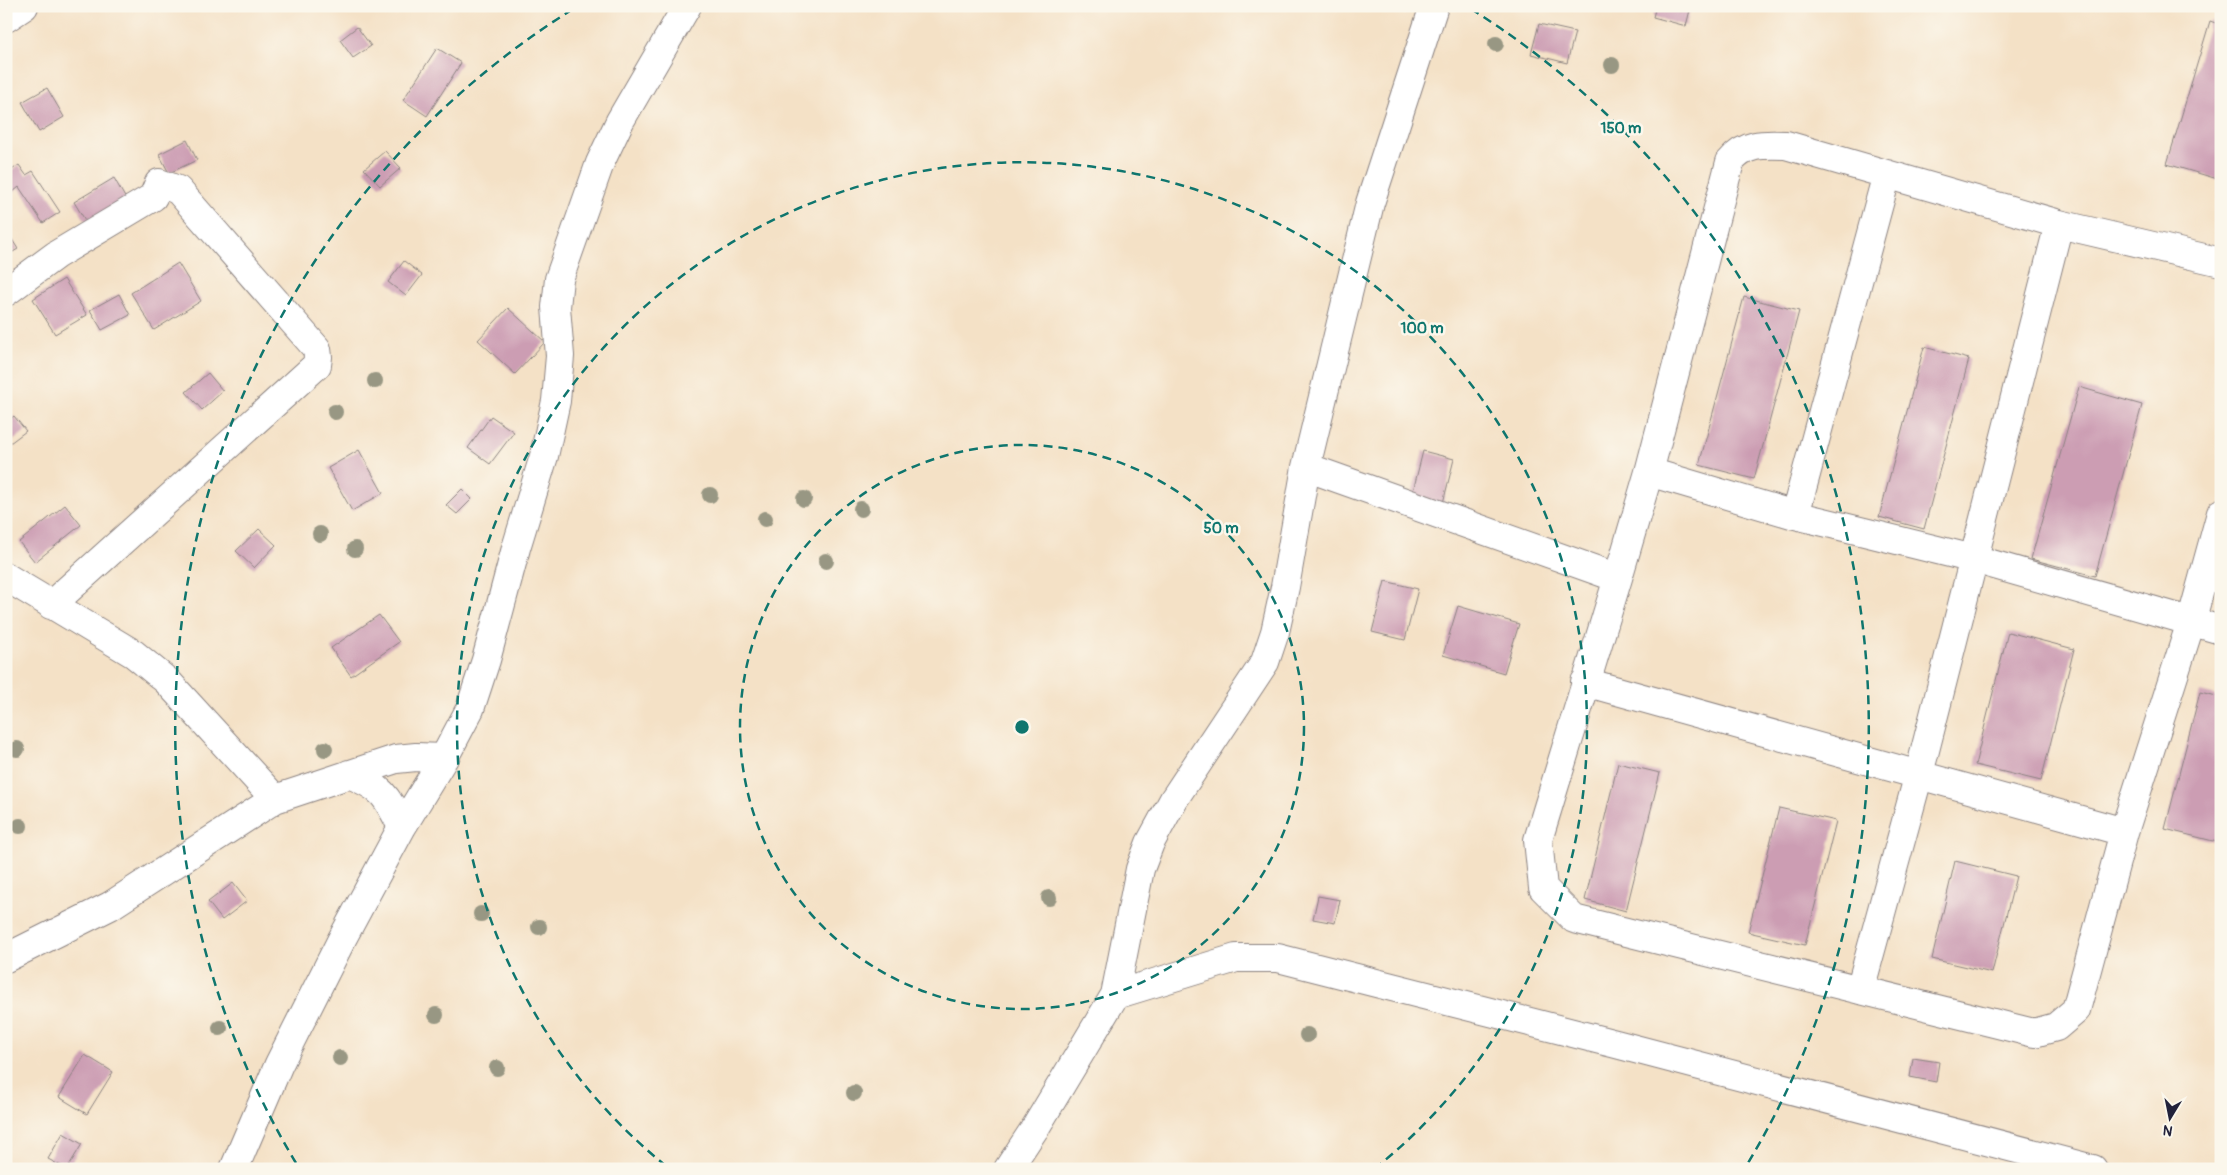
<svg xmlns="http://www.w3.org/2000/svg" width="2227" height="1175" viewBox="0 0 2227 1175" font-family="Pangolin,sans-serif">
	<rect width="100%" height="100%" fill="#fbf7ec"/>
	<filter id="ink" filterUnits="userSpaceOnUse"><feTurbulence type="fractalNoise" baseFrequency=".02" numOctaves="2"/><feDisplacementMap in="SourceGraphic" scale="10" xChannelSelector="R" yChannelSelector="G"/><feConvolveMatrix kernelMatrix="1 2 1 2 8 2 1 2 1" color-interpolation-filters="sRGB"/></filter>
	<filter id="wash" filterUnits="userSpaceOnUse"><feTurbulence type="fractalNoise" baseFrequency=".0096" numOctaves="4" result="noise"/><feDisplacementMap in="SourceGraphic" scale="20" xChannelSelector="R" yChannelSelector="G"/><feGaussianBlur stdDeviation="1.12" result="paint"/><feColorMatrix in="noise" values="0 0 0 0 0 0 0 0 0 0 0 0 0 0 0 0 0 1.4 0 .05"/><feComposite in="paint" operator="in"/></filter>
	<g filter="url(#wash)">
		<rect width="100%" height="100%" fill="#f4e1c6"/>
		<g id="blocks">
			<!-- building -->
			<path fill="#cc9db3" d="M1656,6H1691L1686,26L1653,17Z
				M2210,21L2221,25V180L2167,164Z
				M1539,24L1575,32L1567,63L1531,54Z
				M357,27L371,46L353,58L340,40Z
				M437,48L461,63L427,116L403,100Z
				M47,88L64,117L39,132L22,102Z
				M187,140L197,160L169,173L159,154Z
				M385,151L401,168L380,186L364,169Z
				M19,165L26,175L33,171L60,212L43,223L19,187L13,192L6,182V174Z
				M114,178L127,201L88,225L74,202Z
				M6,230L18,249L6,256Z
				M404,261L422,275L406,296L388,282Z
				M178,263L201,301L154,330L131,293Z
				M64,279L87,315L55,334L33,299Z
				M119,294L130,315L102,330L90,310Z
				M1744,297L1799,311L1754,479L1699,465Z
				M508,308L545,342L515,374L478,340Z
				M1924,347L1969,359L1924,529L1879,517Z
				M208,373L223,391L202,410L186,392Z
				M2079,387L2142,405L2095,576L2031,559Z
				M14,416L26,431L6,446V422Z
				M491,416L514,432L490,464L468,448Z
				M359,450L383,493L352,511L328,468Z
				M1423,451L1454,459L1442,507L1411,499Z
				M462,489L472,499L457,514L446,505Z
				M65,505L81,525L35,562L19,542Z
				M259,529L276,545L254,568L236,551Z
				M1385,581L1418,589L1405,640L1372,632Z
				M1458,606L1519,624L1504,673L1443,655Z
				M379,615L399,642L351,676L331,648Z
				M2008,632L2074,649L2041,781L1975,765Z
				M2200,692L2221,697V843L2165,829Z
				M1618,763L1660,773L1626,911L1585,900Z
				M1779,808L1836,821L1805,945L1748,932Z
				M1955,861L2016,876L1992,973L1932,959Z
				M233,883L247,901L222,920L208,902Z
				M1318,896L1340,900L1335,923L1313,919Z
				M85,1055L113,1072L87,1114L59,1097Z
				M1913,1058L1939,1062L1936,1082L1910,1077Z
				M63,1133L82,1144L67,1169L48,1159Z"/>
		</g>
	</g>
	<g filter="url(#ink)">
		<use href="#blocks" fill-opacity="0" stroke="#8b8280" stroke-width="1"/>
		<g fill="none" stroke-linecap="round" stroke-linejoin="round">
			<defs>
				<path id="street" d="M6,18L24,6
					M2221,262L2059,224L1786,145C1763,144 1745,143 1730,162L1649,472L1618,578L1538,840L1543,888L1574,919L2034,1033L2056,1027L2076,1010L2124,832L2191,622L2221,513
					M6,292L56,255L153,197L159,183L178,190L317,349L318,357L317,365L51,605
					M1306,467L1618,578
					M1649,472L1795,515L1974,559L2221,630
					M1795,515L1887,174
					M6,577L134,654L167,681L275,799
					M1585,682L2124,832
					M349,774C383,788 386,795 402,827
					M6,958L110,906L275,799L396,759L416,757L444,758
					M1860,990L1919,774L2059,224
					M1115,995L1236,958H1278L1616,1044L2093,1169
					M234,1169L279,1064L342,939L402,827L444,758L470,709L486,660L516,548L544,456L556,401L560,356L556,307L559,279L600,163L620,121L687,6
					M1008,1169L1037,1125L1115,995L1140,869L1150,843L1174,799L1265,662L1275,632L1285,587L1306,467L1370,203L1434,6"/>
			</defs>
			<!-- street casing -->
			<use href="#street" stroke="#8b8280" stroke-width="30"/>
			<!-- street -->
			<use href="#street" stroke="#fff" stroke-width="28"/>
		</g>
		<!-- trees -->
		<g fill="#989783">
			<circle cx="1496" cy="44" r="8"/>
			<circle cx="1612" cy="65" r="8"/>
			<circle cx="375" cy="381" r="8"/>
			<circle cx="335" cy="412" r="8"/>
			<circle cx="710" cy="495" r="8"/>
			<circle cx="804" cy="499" r="8"/>
			<circle cx="861" cy="509" r="8"/>
			<circle cx="765" cy="519" r="8"/>
			<circle cx="320" cy="534" r="8"/>
			<circle cx="355" cy="549" r="8"/>
			<circle cx="826" cy="561" r="8"/>
			<circle cx="17" cy="749" r="8"/>
			<circle cx="325" cy="749" r="8"/>
			<circle cx="20" cy="826" r="8"/>
			<circle cx="1049" cy="898" r="8"/>
			<circle cx="481" cy="914" r="8"/>
			<circle cx="539" cy="927" r="8"/>
			<circle cx="436" cy="1015" r="8"/>
			<circle cx="220" cy="1028" r="8"/>
			<circle cx="1307" cy="1035" r="8"/>
			<circle cx="340" cy="1058" r="8"/>
			<circle cx="497" cy="1068" r="8"/>
			<circle cx="854" cy="1093" r="8"/>
		</g>
	</g>
	<!-- distance rings -->
	<g fill="none" stroke="#0f766e" stroke-width="2.5" stroke-dasharray="9 6">
		<circle cx="1022" cy="727" r="282"/>
		<path d="M666 1166A565 565 0 1 1 1378 1166"/>
		<path d="M296 1163A847 847 0 0 1 573 9M1471 9A847 847 0 0 1 1748 1163"/>
	</g>
	<circle cx="1022" cy="727" r="8" fill="#0f766e" stroke="#fbf7ec" stroke-width="2.5"/>
	<g font-size="15" text-anchor="middle" font-weight="bold" fill="#0f766e" stroke="#fbf7ec" stroke-width="5" stroke-linejoin="round" paint-order="stroke">
		<text x="1621" y="133">150 m</text>
		<text x="1422" y="333">100 m</text>
		<text x="1221" y="533">50 m</text>
	</g>
	<!-- margin -->
	<rect width="2227" height="1175" fill="none" stroke="#fbf7ec" stroke-width="25"/>
	<!-- north arrow -->
	<g transform="translate(2170 1118) rotate(190)" stroke="#fbf7ec" stroke-width="4" paint-order="stroke">
	<path d="M0-4L9 19L0 12L-9 19Z" fill="#22223b"/>
	<text y="-8" font-size="14" font-weight="bold" text-anchor="middle" fill="#22223b">N</text>
	</g>
</svg>
